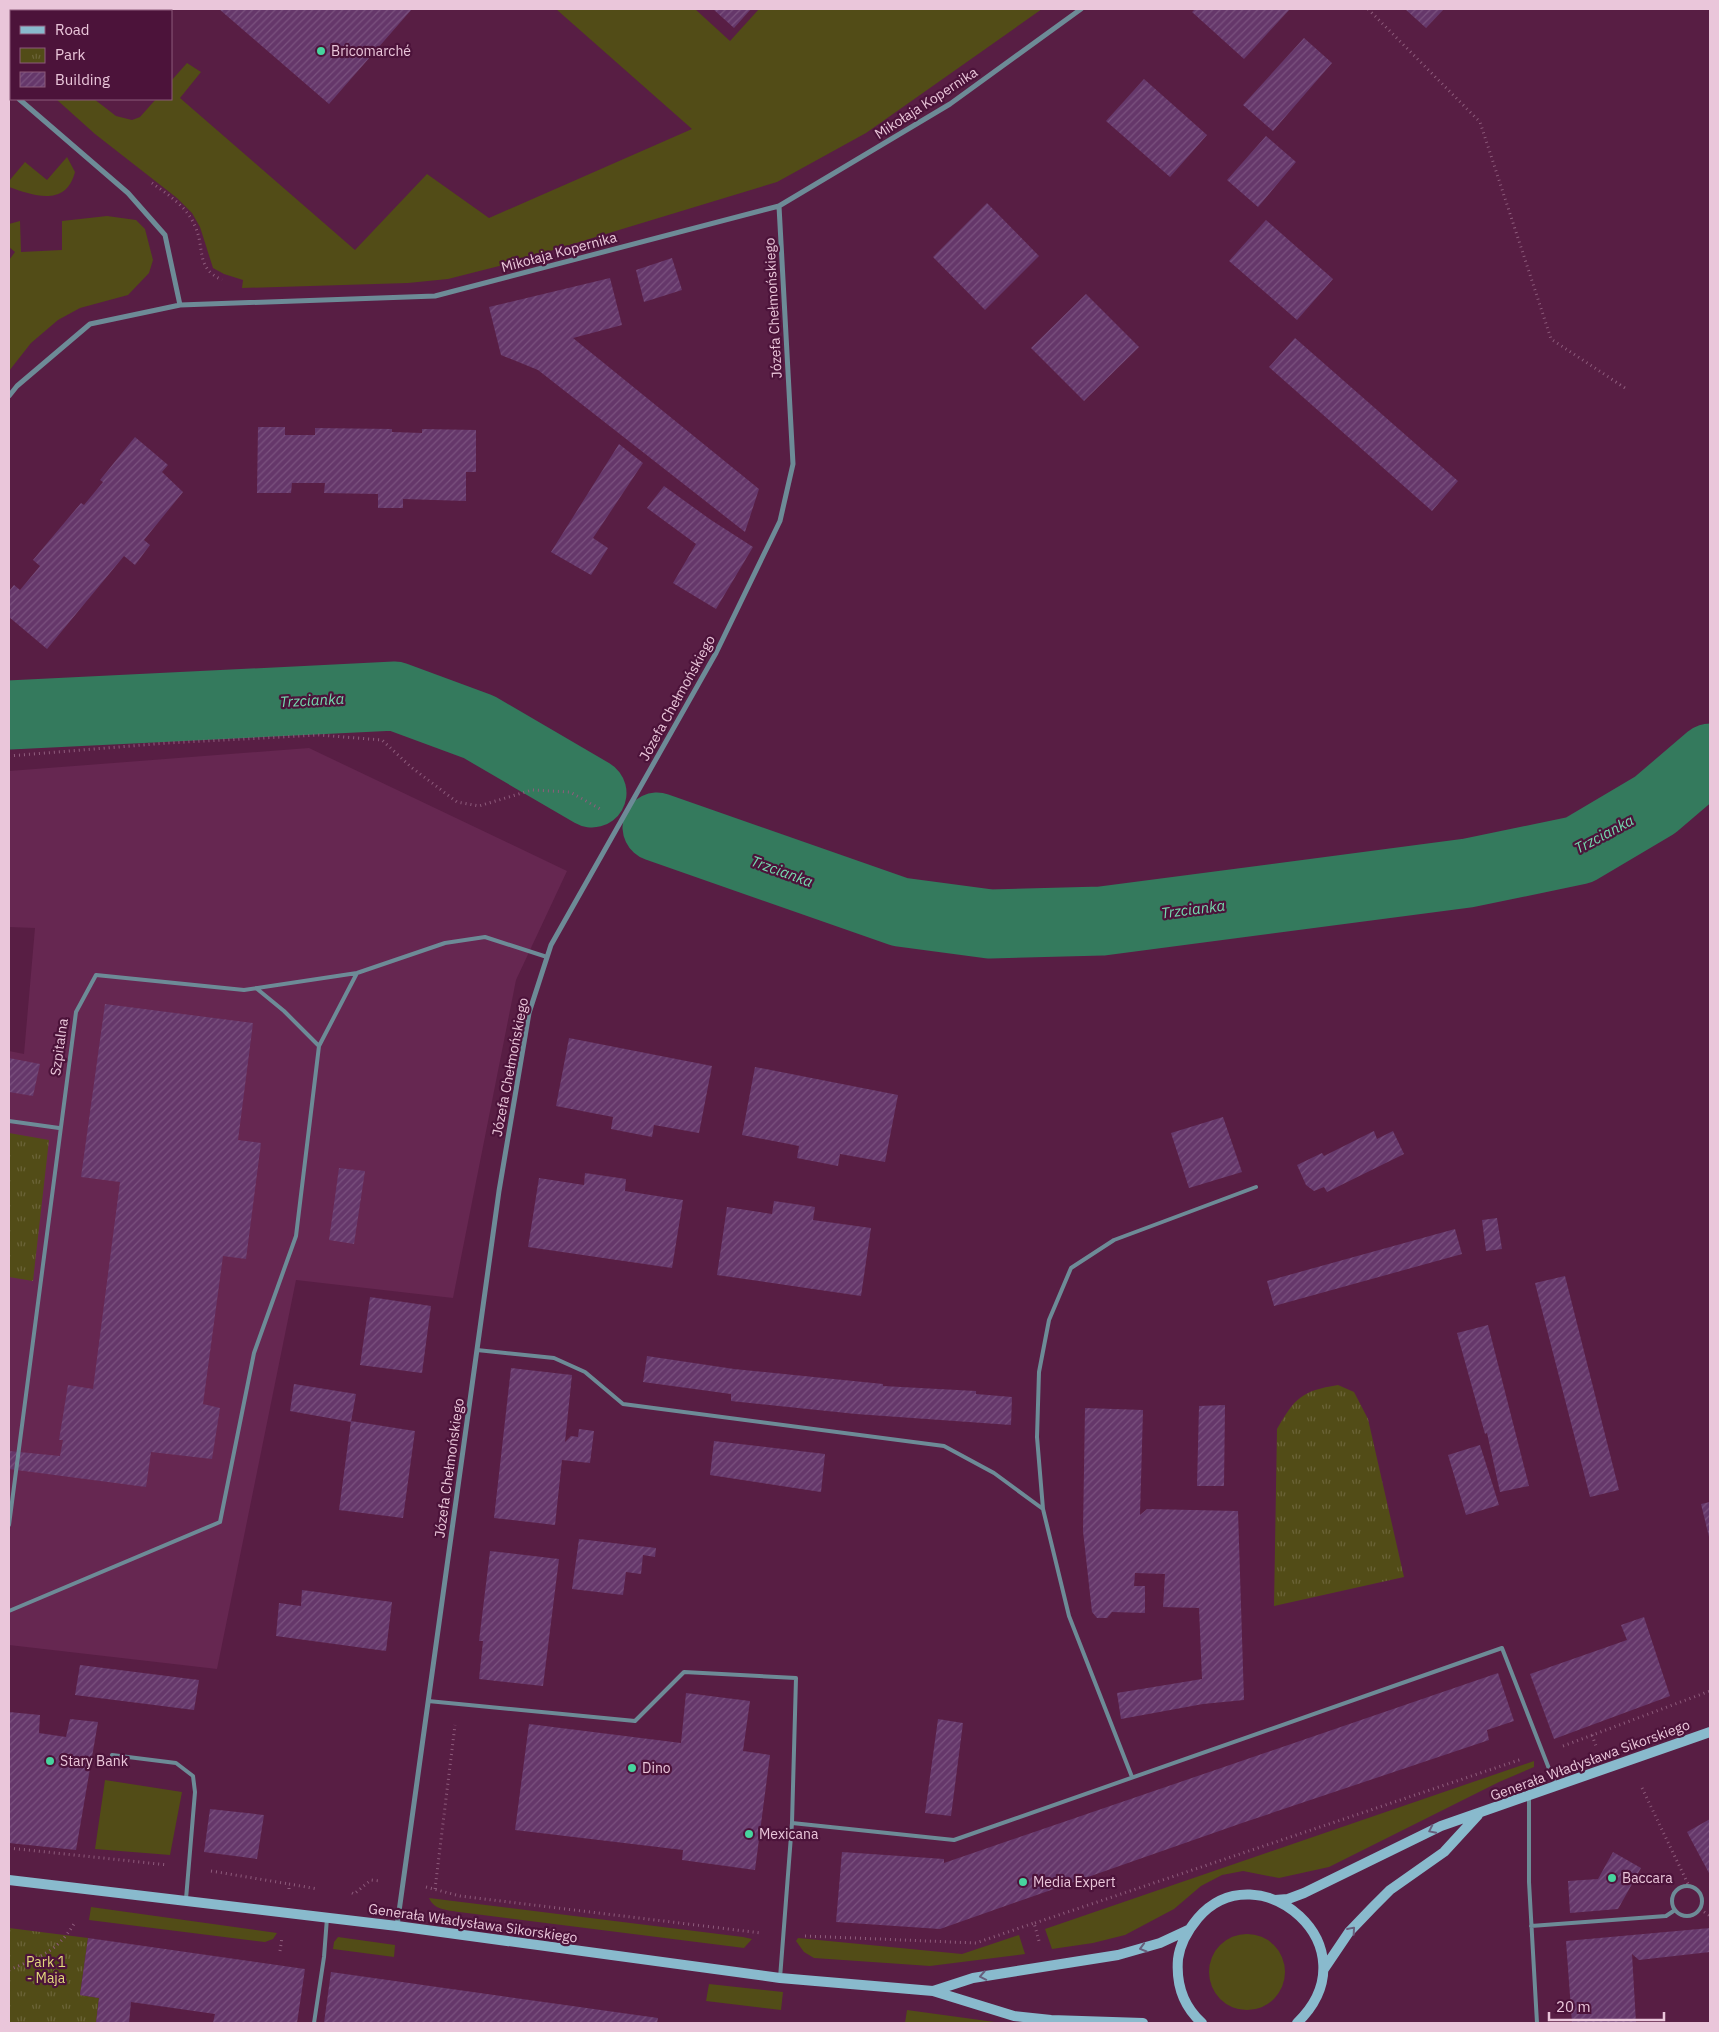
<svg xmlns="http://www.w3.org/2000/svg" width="1719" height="2032" viewBox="0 0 1719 2032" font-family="'IBM Plex Sans',sans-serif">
	<defs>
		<pattern id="park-tufts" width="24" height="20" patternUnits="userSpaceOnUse" patternTransform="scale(1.25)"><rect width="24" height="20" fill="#524c17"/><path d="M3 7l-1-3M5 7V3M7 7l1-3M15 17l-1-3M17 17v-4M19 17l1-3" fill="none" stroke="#6b6438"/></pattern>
		<pattern id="building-hatch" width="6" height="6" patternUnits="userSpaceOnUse" patternTransform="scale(1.25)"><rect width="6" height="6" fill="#65376a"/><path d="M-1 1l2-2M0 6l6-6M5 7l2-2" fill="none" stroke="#7b527f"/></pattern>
	</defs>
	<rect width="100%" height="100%" fill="#581e44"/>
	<!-- built -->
	<path fill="#662751" d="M309,748L567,871L516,980L453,1298L296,1280L217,1669L9,1645V1051L24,1054L35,928L9,927V771Z"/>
	<!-- green -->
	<path fill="#524c17" d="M556,9H695L730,41L759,9H1042L866,133L777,182L507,264L448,279L408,283L242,288L243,280L224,274L213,268L200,227L192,213L177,198L95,134L56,99H94L116,116L132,120L140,117L156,99H171V81L187,63L201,72L180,98L355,250L427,174L489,218L692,129Z
		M67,157L75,172C66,207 34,196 9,187V181L25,162L47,180Z
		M107,216L136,220L145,229L153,260L149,273L128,295L80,308L58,320L31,343L9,371V260L15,252L9,247V224L20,221L21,252L62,250V221Z
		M1534,1761V1767L1499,1782L1329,1867L1279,1878L1243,1871L1222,1875L1201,1886L1174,1909L1125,1935L1093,1943L1052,1949L1045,1929Z
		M105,1780L182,1792L170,1855L95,1849Z
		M429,1898L743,1937L752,1939L744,1948L459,1912C447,1910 434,1910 429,1898Z
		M91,1907L277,1933L273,1939L265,1942L89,1920Z
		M1209 1972a38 38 0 1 1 76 0a38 38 0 1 1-76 0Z
		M1019,1935L1025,1954L930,1966L814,1958L804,1952L796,1941L798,1938L962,1954Z
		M338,1937L395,1945L394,1957L333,1949L334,1942Z
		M709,1984L783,1992L781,2010L706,2001Z
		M907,2010L1002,2023H905Z"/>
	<!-- park -->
	<path fill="url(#park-tufts)" d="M9,1133L49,1140L33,1281L9,1277Z
		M1338,1385L1354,1392L1368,1419L1404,1577L1274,1606L1277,1429C1295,1398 1301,1391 1338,1385Z
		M9,1928L88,1938L80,1995L99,1998L96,2023H9Z"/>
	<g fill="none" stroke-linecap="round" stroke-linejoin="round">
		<!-- river -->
		<path stroke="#347a5d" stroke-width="69" d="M9,715L395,696L479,727L592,793
			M657,827L900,912L990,924L1102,921L1468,873L1579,850L1655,805L1710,758"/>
	</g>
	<!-- building -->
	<path fill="url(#building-hatch)" d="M219,9H412L329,104Z
		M713,9H751L734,28Z
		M1195,9H1290L1244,59L1192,12Z
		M1405,9H1444L1426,28Z
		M1304,38L1332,63L1273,131L1243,105Z
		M1144,79L1207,135L1170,177L1106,121Z
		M1266,136L1296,162L1258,207L1227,180Z
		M987,203L1039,256L985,310L933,257Z
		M1266,220L1333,279L1297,320L1229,261Z
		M672,258L682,290L644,302L636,270Z
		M610,278L622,325L573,338L759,489L745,532L538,370L501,355L489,307Z
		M1086,294L1139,347L1084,401L1031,348Z
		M1295,338L1458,481L1432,511L1269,367Z
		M258,427H285V435H315V428L392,429V432L422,433V429L476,430V472H466V501L403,499V508H378V494L324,493L325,483H292L291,493H257Z
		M135,437L168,465L162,472L183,492L144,540L150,545L135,565L124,556L47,649L9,617V591L14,585L20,590L40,566L33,560L81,503L84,505L103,482L100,480Z
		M619,444L643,463L593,538L608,548L591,575L551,552Z
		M664,486L711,520L753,547L716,609L673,583L696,544L647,508Z
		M105,1004L253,1023L238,1140L261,1143L246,1259L223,1256L203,1404L220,1408L212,1459L151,1452L146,1487L9,1469V1451L60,1456L63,1440H59L68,1385L93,1389L120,1182L81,1177Z
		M569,1038L712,1066L699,1133L654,1125L652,1137L611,1129L613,1117L556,1106Z
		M9,1058L40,1064L33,1096L9,1092Z
		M755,1067L898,1095L885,1162L840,1154L838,1166L797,1158L799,1146L742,1135Z
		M1223,1117L1242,1172L1189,1188L1171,1133Z
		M1374,1131L1377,1139L1393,1131L1404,1154L1327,1192L1324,1187L1314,1191L1306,1185L1297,1165L1322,1153L1324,1156Z
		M339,1168L365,1171L354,1244L329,1240Z
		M585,1173L626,1179L625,1191L683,1200L672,1268L528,1247L539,1178L584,1185Z
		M774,1201L815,1207L813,1220L871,1228L861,1296L717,1275L727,1207L772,1214Z
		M1497,1218L1502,1249L1486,1251L1482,1220Z
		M1455,1229L1462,1254L1274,1306L1267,1281Z
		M1565,1276L1619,1490L1590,1497L1535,1283Z
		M370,1297L431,1306L422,1373L360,1365Z
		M1488,1325L1529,1486L1500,1492L1487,1433L1485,1434L1457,1333Z
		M647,1356L734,1369L883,1384V1386L976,1391V1394L1012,1397L1011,1425L856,1414L731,1401V1394L643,1382Z
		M511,1368L572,1375L565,1442L571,1436L578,1437L579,1429L594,1431L590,1463L562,1460L555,1525L494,1518Z
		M294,1384L356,1394L351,1422L290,1411Z
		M1225,1405L1224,1486H1197L1199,1406Z
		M1085,1408L1143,1410L1140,1515L1147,1509L1238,1511L1244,1700L1203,1704L1121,1719L1117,1693L1202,1679L1199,1608L1163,1607L1165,1574L1135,1573L1134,1586H1145V1613L1112,1612L1107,1618H1097L1092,1612L1083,1531Z
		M351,1421L415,1431L403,1518L339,1510Z
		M714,1441L825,1454L821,1492L710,1475Z
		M1480,1445L1499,1505L1466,1515L1448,1455Z
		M1710,1502V1541L1701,1504Z
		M579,1539L656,1548L655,1557L643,1555L641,1574L626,1572L623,1595L572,1589Z
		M490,1551L559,1559L543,1686L479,1679L483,1641H479Z
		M302,1590L392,1602L386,1651L276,1636L279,1603L301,1606Z
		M1644,1617L1670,1696L1554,1739L1530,1674L1627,1640L1621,1625Z
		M80,1665L199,1680L194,1710L75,1695Z
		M1498,1673L1514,1721L1487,1730L1489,1740L1242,1823L940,1929L836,1922L842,1852L944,1859V1863Z
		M686,1693L750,1701L743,1751L770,1755L755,1870L682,1860L683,1850L515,1830L529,1724L681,1743Z
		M9,1712L40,1715L39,1733L66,1737L70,1719L98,1722L76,1850L9,1843Z
		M938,1719L963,1723L951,1816L925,1813Z
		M210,1809L264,1815L257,1859L204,1852Z
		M1710,1819V1875L1687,1832Z
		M1613,1852L1641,1868L1618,1909L1570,1913L1568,1881L1598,1879Z
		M1710,1928V1952L1639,1960L1632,1954L1636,2023H1572L1566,1941Z
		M88,1938L305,1969L297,2023H213L215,2014L131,2002L129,2023H96L99,1998L80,1995Z
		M331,1972L658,2018L657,2023H324Z"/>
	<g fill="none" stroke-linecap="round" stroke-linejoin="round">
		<!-- path -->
		<path stroke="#8e5c7c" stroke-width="3" stroke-dasharray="1 4" stroke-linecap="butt" d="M1368,9L1480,122L1551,339L1628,390
			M152,183C167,194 186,206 194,224C206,247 194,267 222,280
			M9,756L167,743L319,735L382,740L411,767L457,802L479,806L532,790L570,792L602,810
			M1592,1735L1596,1746
			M1563,1746L1710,1691
			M1642,1788L1689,1886
			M9,1848L168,1865
			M211,1871L289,1884
			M426,1887L460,1896L761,1933
			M289,1889V1884L318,1889
			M435,1889L455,1725
			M352,1893L354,1894L371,1880L380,1881
			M1700,1909L1710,1916
			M1035,1923L1522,1759
			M805,1936L976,1943L1034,1923L1039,1941
			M280,1951L282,1937
			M9,1970C39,1957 56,1953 74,1924"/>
		<!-- lane -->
		<path stroke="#6d8b97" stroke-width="4" d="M256,988L284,1011L319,1046
			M9,1121L59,1128
			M477,1350L554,1358L585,1372L623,1404L944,1446L994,1473L1043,1509
			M9,1525L76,1012L96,975L244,990L357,973L445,943L485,937L547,957
			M9,1611L220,1522L254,1353L296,1236L319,1046L357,973
			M428,1701L635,1721L684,1672L796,1678L792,1823L780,1978
			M112,1755L176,1763L193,1776L195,1792L186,1899
			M1132,1777L1069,1616L1043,1509L1037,1437L1039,1372L1049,1320L1071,1268L1114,1240L1256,1187
			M1529,1796V1882L1537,2023
			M792,1823L954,1840L1502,1648L1555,1784
			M1672 1901a15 15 0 1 1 30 0a15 15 0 1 1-30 0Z
			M1531,1926L1666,1916L1675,1910
			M314,2023L324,1957L327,1918"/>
		<!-- street -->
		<path stroke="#6d8b97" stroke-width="5" d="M9,90L11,92
			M19,99L128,193L165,235L180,305
			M9,396L17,386L90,324L180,305L435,296L779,206L950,104L1081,9
			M397,1926L499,1191L529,1013L551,945L716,653L780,521L793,464L779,206"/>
		<!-- secondary -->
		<path stroke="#89bacd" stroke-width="10" d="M9,1880L397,1926L780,1978L933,1991L1014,2016L1051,2020L1143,2023
			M1275,1900L1288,1899L1304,1893L1441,1826L1710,1732
			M1324,1969L1349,1932L1373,1907L1390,1890L1444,1852L1478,1815
			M933,1991L973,1978L1118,1955L1160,1943L1188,1930
			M1202,2023C1183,2006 1176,1984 1178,1959C1180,1943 1188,1930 1198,1918C1258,1849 1376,1947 1297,2023"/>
	</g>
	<!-- one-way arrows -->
	<defs><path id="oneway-chevron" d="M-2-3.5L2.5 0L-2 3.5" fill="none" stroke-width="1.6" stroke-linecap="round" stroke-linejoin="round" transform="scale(1.25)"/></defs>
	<g stroke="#675e7c">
		<use href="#oneway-chevron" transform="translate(1432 1830) rotate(154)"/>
		<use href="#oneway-chevron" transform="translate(1352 1930) rotate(-49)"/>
		<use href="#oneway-chevron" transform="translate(1143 1948) rotate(164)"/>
		<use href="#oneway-chevron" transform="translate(983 1976) rotate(169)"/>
	</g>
	<!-- markers -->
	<g fill="#47d49e" stroke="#4c133a" stroke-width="2">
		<circle cx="321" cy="51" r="5"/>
		<circle cx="50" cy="1761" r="5"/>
		<circle cx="632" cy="1768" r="5"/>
		<circle cx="749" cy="1834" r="5"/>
		<circle cx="1612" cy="1878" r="5"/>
		<circle cx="1023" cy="1882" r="5"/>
	</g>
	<g text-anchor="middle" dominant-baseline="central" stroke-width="4.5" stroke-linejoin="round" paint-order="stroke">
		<!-- poi labels -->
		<g font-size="14" fill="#eac6da" stroke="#4c133a" text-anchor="start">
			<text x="331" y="51">Bricomarché</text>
			<text x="60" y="1761">Stary Bank</text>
			<text x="642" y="1768">Dino</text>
			<text x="759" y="1834">Mexicana</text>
			<text x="1622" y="1878">Baccara</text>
			<text x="1033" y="1882">Media Expert</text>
		</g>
		<!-- street labels -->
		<g font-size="14" fill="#eac6da" stroke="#4c133a">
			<text transform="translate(926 103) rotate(-33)">Mikołaja Kopernika</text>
			<text transform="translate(559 252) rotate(-15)">Mikołaja Kopernika</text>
			<text transform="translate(773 308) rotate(-93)">Józefa Chełmońskiego</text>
			<text transform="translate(677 698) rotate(-61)">Józefa Chełmońskiego</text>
			<text transform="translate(59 1047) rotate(-82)">Szpitalna</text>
			<text transform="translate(510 1067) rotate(-79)">Józefa Chełmońskiego</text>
			<text transform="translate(449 1468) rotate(-82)">Józefa Chełmońskiego</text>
			<text transform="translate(1590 1760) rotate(-20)">Generała Władysława Sikorskiego</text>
			<text transform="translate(473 1923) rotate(8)">Generała Władysława Sikorskiego</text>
		</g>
		<!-- park labels -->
		<g font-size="14" fill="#e1d87b" stroke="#4c133a">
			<text x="46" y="1962">Park 1<tspan x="46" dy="16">- Maja</tspan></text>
		</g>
		<!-- water labels -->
		<g font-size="15" font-style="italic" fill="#75daae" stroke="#4c133a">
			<text transform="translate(312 700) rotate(-3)">Trzcianka</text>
			<text transform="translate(1604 834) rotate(-28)">Trzcianka</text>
			<text transform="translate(782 871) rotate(20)">Trzcianka</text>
			<text transform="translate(1193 909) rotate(-7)">Trzcianka</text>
		</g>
	</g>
	<!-- border -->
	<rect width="1719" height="2032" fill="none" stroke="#eac6da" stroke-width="20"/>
	<!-- legend -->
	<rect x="10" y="10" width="162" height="90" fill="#4c133a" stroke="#8b5b7a"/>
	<rect x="20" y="26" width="25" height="8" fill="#89bacd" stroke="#8b5b7a"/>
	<text x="55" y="35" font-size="15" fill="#eac6da">Road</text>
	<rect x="20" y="48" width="25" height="15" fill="url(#park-tufts)" stroke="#8b5b7a"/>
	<text x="55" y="60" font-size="15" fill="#eac6da">Park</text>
	<rect x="20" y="72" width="25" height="15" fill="url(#building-hatch)" stroke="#8b5b7a"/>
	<text x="55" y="85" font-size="15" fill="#eac6da">Building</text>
	<!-- scale -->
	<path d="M1549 2012v8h115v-8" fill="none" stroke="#eac6da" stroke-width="2.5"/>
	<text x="1556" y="2012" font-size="15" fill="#eac6da" stroke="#4c133a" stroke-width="4" paint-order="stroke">20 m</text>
</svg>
